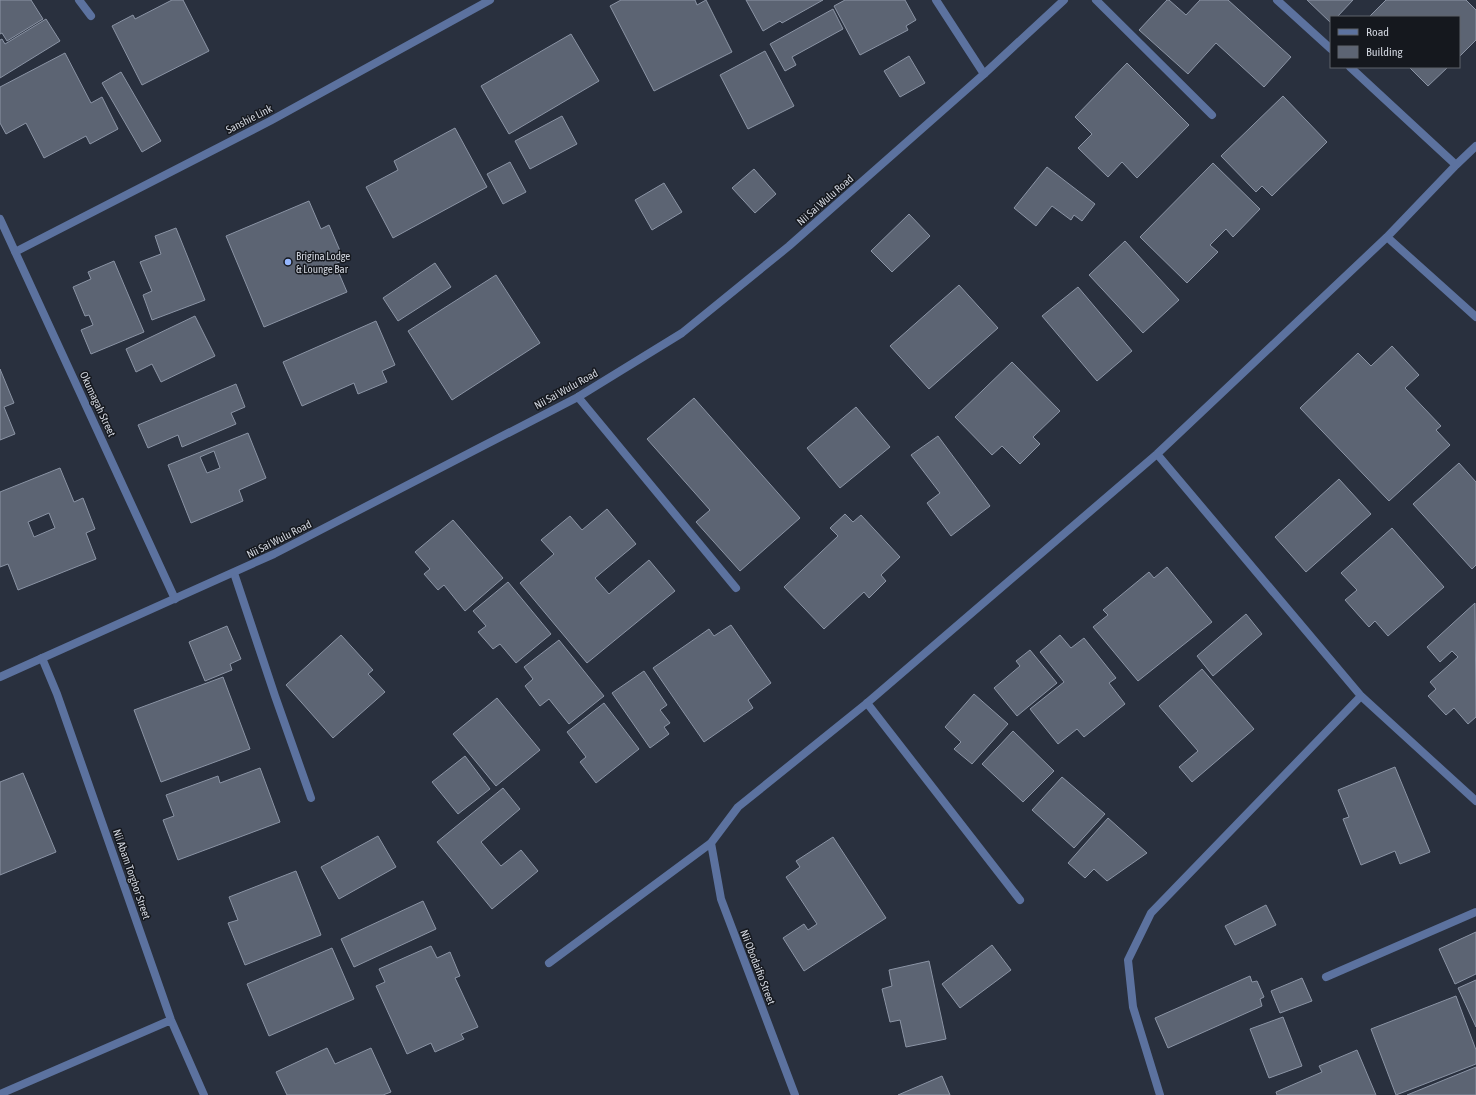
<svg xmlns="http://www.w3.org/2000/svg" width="1476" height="1095" viewBox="0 0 1476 1095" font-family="'Asap Condensed',sans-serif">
	<rect width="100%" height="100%" fill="#29303e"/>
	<!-- building -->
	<path fill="#5c6473" stroke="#8b94a5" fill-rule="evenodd" d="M0,0H31L43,19L7,41L2,33L0,34Z
		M172,0H183L209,51L142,85L112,26L133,15L135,19Z
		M621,0H695L697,5L706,0L732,52L654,91L610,6Z
		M746,0H823L782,23L780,21L763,31Z
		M845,0H905L916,20L906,26L908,30L860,55L834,6Z
		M1167,0H1169L1186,15L1200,0H1228L1291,57L1264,87L1216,43L1188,74L1139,30Z
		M1307,0H1353L1337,17H1331V23Z
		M1386,0H1466L1476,10V40L1459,57V17H1369Z
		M833,9L843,29L792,57L796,65L785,71L770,44Z
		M46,19L60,41L0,78V40L2,39L5,44Z
		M571,34L599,81L509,134L481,86Z
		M765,51L794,106L748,129L720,75Z
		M65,53L91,103L102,97L118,129L90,144L86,136L44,158L26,123L6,134L0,123V87Z
		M909,56L925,83L900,97L884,71Z
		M1127,63L1189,125L1137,178L1122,162L1108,177L1078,148L1092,134L1075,117Z
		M1409,67H1448L1428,86Z
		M121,72L161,141L142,152L102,83Z
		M1283,96L1327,142L1272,196L1262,186L1256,192L1221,156Z
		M562,116L577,144L530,169L515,141Z
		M455,128L487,187L393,238L366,187L398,170L394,161Z
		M510,162L526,192L503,204L487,174Z
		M1213,163L1260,209L1233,237L1226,229L1210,245L1218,252L1187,283L1140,237Z
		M1047,167L1095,204L1082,221L1074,215L1071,220L1052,206L1036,226L1014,208Z
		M754,169L776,194L755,213L732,188Z
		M664,183L682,212L652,230L635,200Z
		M309,201L321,229L329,225L344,260L335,264L347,292L264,327L226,236Z
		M909,214L930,236L892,272L871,251Z
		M176,228L205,300L152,320L143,295L152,291L140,262L161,254L155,236Z
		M1125,241L1179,300L1143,333L1089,275Z
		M114,261L144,332L91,354L81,330L93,325L89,315L85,316L73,287L91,279L88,272Z
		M435,263L451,287L398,321L383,298Z
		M496,275L540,343L452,400L408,331Z
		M959,285L998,328L929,389L890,346Z
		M1078,287L1132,351L1097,381L1042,316Z
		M195,316L215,356L161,382L152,364L136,372L126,349Z
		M376,321L395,365L382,371L387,382L358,394L354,383L302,406L283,362Z
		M1392,346L1419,375L1405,388L1441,426L1436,430L1450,445L1389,501L1300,408L1358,353L1371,366Z
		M1012,362L1060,411L1033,437L1040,444L1020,464L1002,446L992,455L955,417Z
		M0,369L14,403L4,407L15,434L0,440Z
		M236,384L245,407L231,413L236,424L182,447L178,435L148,448L138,425Z
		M694,398L800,518L740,571L696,522L710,510L647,439Z
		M856,407L890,447L840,488L807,448Z
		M248,433L266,478L239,490L243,501L191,523L168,465ZM214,451L220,468L207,473L200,457Z
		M938,436L990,506L951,536L927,503L940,493L911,455Z
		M1459,463L1476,482V565L1472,569L1413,504Z
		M60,468L74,502L83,498L95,529L86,533L96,559L18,590L8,564L0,567V492ZM49,513L55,528L34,537L28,522Z
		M1339,479L1371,514L1306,572L1275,537Z
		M607,509L636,544L595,578L609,594L649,560L675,591L587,663L520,583L554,554L541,540L570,516L582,530Z
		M845,514L853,522L861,515L900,557L881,575L886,581L869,598L864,592L824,629L784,587L838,536L830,528Z
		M453,520L503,578L465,611L444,585L438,590L424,574L430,569L415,552Z
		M1392,528L1444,587L1388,636L1375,621L1369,627L1345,600L1357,590L1341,573Z
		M1167,567L1212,622L1138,681L1093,627L1108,615L1103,610L1149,572L1154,578Z
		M508,582L551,634L516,663L500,644L493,649L478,632L486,626L473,611Z
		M1475,603L1476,717L1468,724L1454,708L1446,715L1428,696L1436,689L1430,682L1458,657L1452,651L1440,662L1427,647Z
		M1246,614L1262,634L1213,676L1197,656Z
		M731,625L771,683L748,700L753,708L704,742L653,668L709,629L714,636Z
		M227,626L241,659L230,664L232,670L205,681L189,642Z
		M341,635L373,670L368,674L385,692L333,738L286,685Z
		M1060,635L1071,648L1084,638L1116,678L1109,683L1125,704L1084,737L1077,729L1058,744L1030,709L1064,682L1040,652Z
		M559,640L604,696L569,724L549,699L540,706L525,686L533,679L524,667Z
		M1030,650L1057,683L1017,716L994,688L1020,666L1016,661Z
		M1202,669L1254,729L1192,782L1179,767L1198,751L1159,706Z
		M644,671L667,705L660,710L670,723L664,727L669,734L650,748L612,693Z
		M223,677L250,749L161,782L134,710Z
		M974,694L1008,724L972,764L954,749L961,742L945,727Z
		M497,698L540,750L496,786L453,734Z
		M604,703L639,749L596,783L580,762L586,757L567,732Z
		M1013,731L1054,771L1023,802L982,764Z
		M465,756L490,789L458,814L432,782Z
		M1395,767L1430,852L1400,864L1395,851L1361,865L1343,819L1349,817L1338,790Z
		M260,768L280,822L178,860L163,820L174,816L166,795L218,776L220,783Z
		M23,773L56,852L0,875V782Z
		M1062,777L1105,814L1074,848L1032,810Z
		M503,788L520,809L481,842L501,866L521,850L538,871L492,909L437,842Z
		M1108,818L1147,853L1107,881L1094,869L1085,878L1068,863Z
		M378,836L396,867L339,899L321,867Z
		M833,837L886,918L804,971L783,938L804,924L808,930L817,924L786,877L800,867L796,861Z
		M296,871L321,935L245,965L228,923L238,920L229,897Z
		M423,901L436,929L354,967L341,939Z
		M1266,905L1276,925L1235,945L1225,926Z
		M1476,932V974L1455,984L1439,949Z
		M992,945L1011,970L960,1008L942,984Z
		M431,946L437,958L450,952L460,976L455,978L478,1027L461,1034L464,1039L435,1052L431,1043L407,1054L376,986L385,982L379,969Z
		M332,948L354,999L269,1036L247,984Z
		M929,961L946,1039L906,1047L900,1020L890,1022L882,989L892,986L889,970Z
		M1250,976L1252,982L1257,981L1264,997L1260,999L1262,1006L1168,1048L1155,1018Z
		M1302,978L1312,1001L1280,1013L1271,991Z
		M1476,980V1027L1458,988Z
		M1456,996L1476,1050V1064L1396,1095L1371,1029Z
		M1283,1017L1302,1066L1269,1078L1250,1029Z
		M327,1048L335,1064L371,1048L391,1092L383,1095H287L276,1072Z
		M1357,1050L1376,1095H1277L1276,1092L1322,1072L1319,1066Z
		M1476,1067V1095H1407Z
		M942,1076L950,1095H898Z"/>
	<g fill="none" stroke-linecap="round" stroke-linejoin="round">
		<!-- service -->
		<path stroke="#5c729f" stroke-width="8" d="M79,0L91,16
			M1096,0L1212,115
			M578,397L736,588
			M234,573L275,696L311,798
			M867,703L1020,900"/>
		<!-- minor -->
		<path stroke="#5c729f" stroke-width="8" d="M936,0L984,74
			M1277,0L1331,49
			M1350,67L1456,165
			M0,219L175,599
			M1387,237L1476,317
			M15,252L270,121L490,0
			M1157,454L1361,696L1476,801
			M42,658L57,694L171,1020L204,1095
			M711,843L721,899L795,1095
			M549,963L711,843L738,807L867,703L1157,454L1387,237L1456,165L1476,146
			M1326,977L1476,912
			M0,1094L171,1020
			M1160,1095L1133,1007L1128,960L1151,913L1361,696"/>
		<!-- tertiary -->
		<path stroke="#5c729f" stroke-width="8" d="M0,677L274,554L578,397L682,333L789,246L984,74L1064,0"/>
	</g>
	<!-- markers -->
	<circle fill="#95b6fd" stroke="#15181e" stroke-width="1.5" cx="288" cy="262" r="4"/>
	<g text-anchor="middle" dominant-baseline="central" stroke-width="3" stroke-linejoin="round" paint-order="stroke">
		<!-- street labels -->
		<g font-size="11" fill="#cfd3dc" stroke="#15181e">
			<text transform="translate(249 119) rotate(-27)">Sanshie Link</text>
			<text transform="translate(825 200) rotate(-41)">Nii Sai Wulu Road</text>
			<text transform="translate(566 389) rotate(-29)">Nii Sai Wulu Road</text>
			<text transform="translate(98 404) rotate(65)">Okumagah Street</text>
			<text transform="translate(279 539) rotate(-27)">Nii Sai Wulu Road</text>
			<text transform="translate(132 874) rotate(71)">Nii Abam Torgbor Street</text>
			<text transform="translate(758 967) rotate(69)">Nii Obodaifio Street</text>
		</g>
		<!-- poi labels -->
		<g font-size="11" fill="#cfd3dc" stroke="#15181e" text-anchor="start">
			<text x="296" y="256">Brigina Lodge<tspan x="296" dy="13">&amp; Lounge Bar</tspan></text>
		</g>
	</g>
	<!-- legend -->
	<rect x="1330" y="16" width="130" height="52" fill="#15181e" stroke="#5f636a"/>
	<rect x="1338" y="29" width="20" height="6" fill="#5c729f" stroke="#5f636a"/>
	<text x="1366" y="36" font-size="12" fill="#cfd3dc">Road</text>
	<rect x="1338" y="46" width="20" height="12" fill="#5c6473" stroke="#5f636a"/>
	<text x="1366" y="56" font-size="12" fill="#cfd3dc">Building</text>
</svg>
